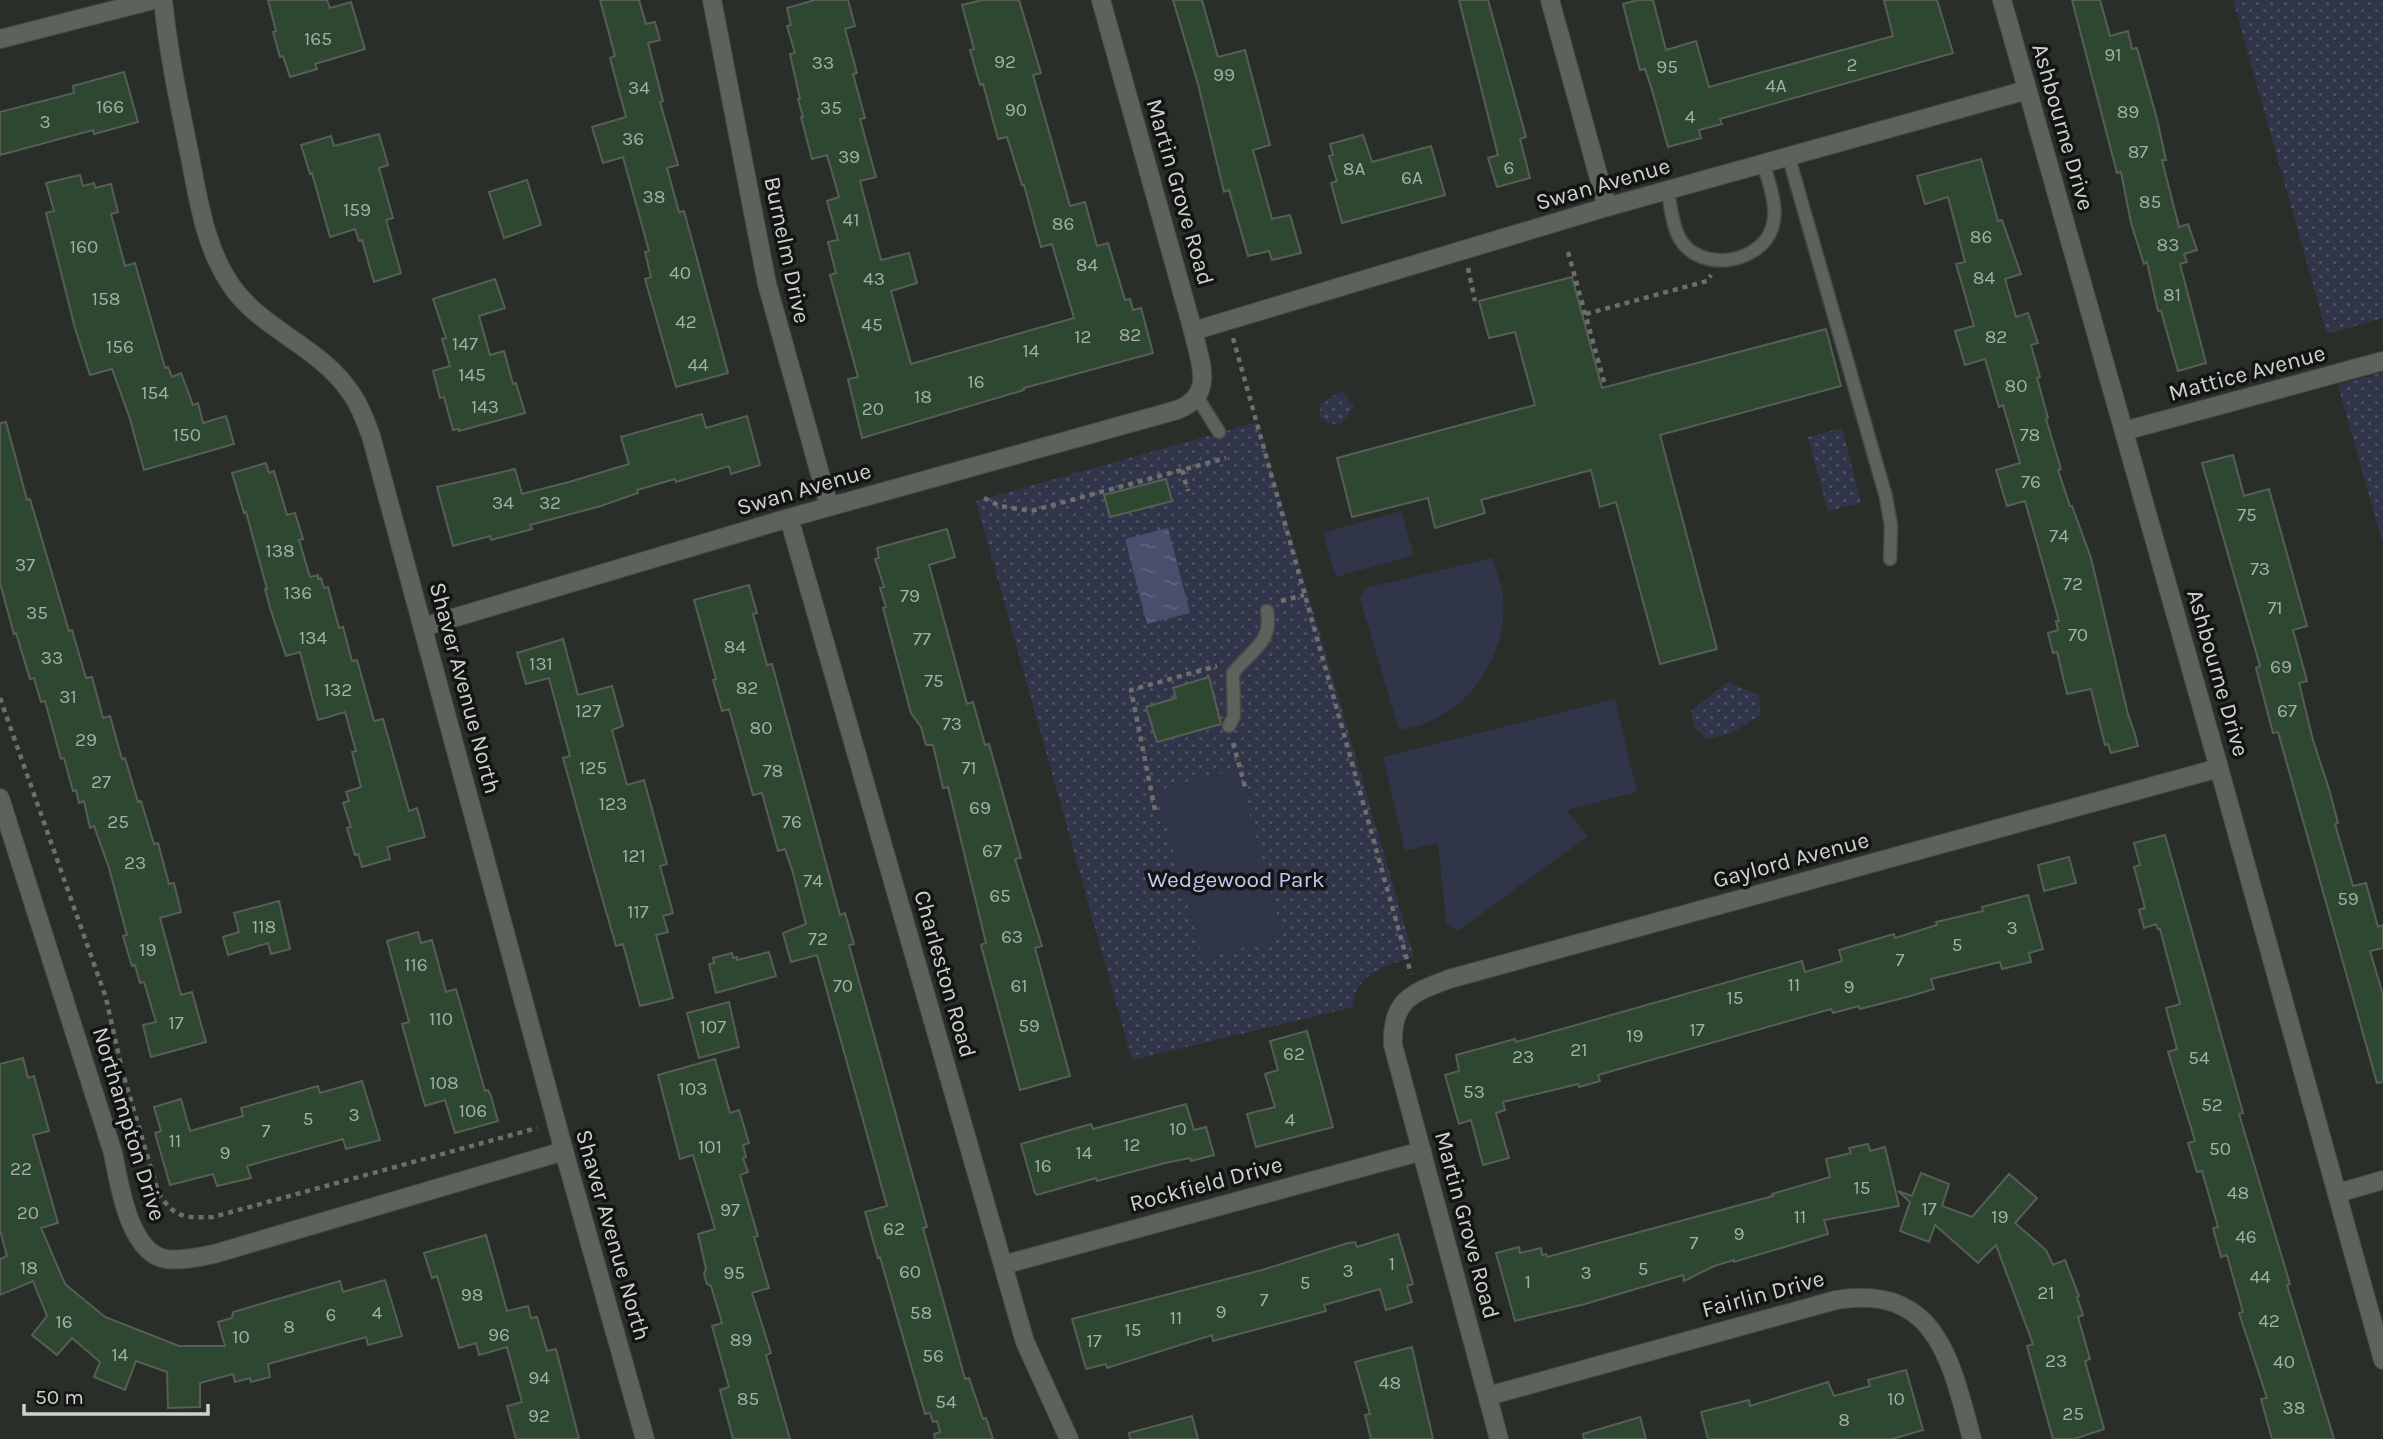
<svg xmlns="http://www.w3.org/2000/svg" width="2383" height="1439" viewBox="0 0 2383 1439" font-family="Karla,sans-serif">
	<defs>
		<pattern id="grass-dots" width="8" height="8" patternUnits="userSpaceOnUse" patternTransform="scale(1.75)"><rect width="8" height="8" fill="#313549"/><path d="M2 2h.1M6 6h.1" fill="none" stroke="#4e5162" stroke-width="1.8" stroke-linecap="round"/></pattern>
		<pattern id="water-ripples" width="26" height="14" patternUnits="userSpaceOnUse" patternTransform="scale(1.75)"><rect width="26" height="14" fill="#484e6c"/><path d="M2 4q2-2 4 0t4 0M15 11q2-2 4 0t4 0" fill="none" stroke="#616780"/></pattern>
	</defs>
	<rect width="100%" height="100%" fill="#292e29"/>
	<!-- grass -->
	<path fill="url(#grass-dots)" d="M2233,0H2383V318L2327,334Z
		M2383,372V544L2338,385Z
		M1342,391L1354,406L1340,425L1329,423L1320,417V404Z
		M1258,422L1414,957C1386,965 1355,973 1353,1007L1132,1060L976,501Z
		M1842,428L1861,503L1828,511L1808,437Z
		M1728,682L1759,695L1760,715L1732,733L1707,739L1694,727L1691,711Z"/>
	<!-- pitch -->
	<path fill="#313549" d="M1401,511L1414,555L1336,577L1323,533Z
		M1492,558C1495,568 1500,579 1502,589C1511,643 1480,700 1430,721C1420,726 1409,728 1399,730L1360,599L1365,588Z
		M1615,699L1637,792L1566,810L1588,836L1458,931L1446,924L1438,843L1405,851L1383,757Z
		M1237,769L1283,937L1203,959L1157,791Z"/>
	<!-- water -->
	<path fill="url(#water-ripples)" d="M1168,528L1190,613L1147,624L1125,539Z"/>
	<!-- building -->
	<path fill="#2d4730" stroke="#585d58" stroke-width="2" d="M268,0H327L330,8L351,2L365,49L315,64L317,69L290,77L283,56L280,57L273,32L276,31Z
		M600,0H639L646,24L655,22L660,40L648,43L663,101L660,102L678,165L667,168L679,212L684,211L728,373L676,387L645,279L651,277L645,252L649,251L623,157L603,163L592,127L626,117L610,58L615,56Z
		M815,0H848L855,26L845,29L857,73L853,74L865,118L860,119L876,177L860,181L881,260L909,253L917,283L891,291L911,364L1074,318L1052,244L1041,247L1024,185H1022L1007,137L998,139L983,84L980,85L970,50L974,49L962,5L982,0H1019L1041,73L1033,75L1070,206L1085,202L1097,246L1108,243L1125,300L1130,299L1133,310L1141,308L1153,353L1024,388V390L862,438L848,379L858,377L830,275L836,273L828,242L838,240L827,201L839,197L827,155L812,159L801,117H803L798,99H800L790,54L795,53L787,26L791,25L787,8Z
		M1173,0H1202L1218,57L1245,50L1270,145L1253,150L1272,219L1290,215L1301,253L1272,260L1269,251L1248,256L1229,190L1224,192L1198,84Z
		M1459,0H1488L1526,137L1520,139L1530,178L1497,187L1488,158L1498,155Z
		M1638,0H1653L1666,50L1696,41L1709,87L1893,36L1884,0H1937L1953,53L1720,119L1722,124L1699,130L1701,138L1668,147L1652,90L1645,69L1640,70L1623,4Z
		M2072,0H2100L2110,36L2128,31L2132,49L2137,48L2157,119L2166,160H2162L2179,227L2188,224L2197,250L2184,254L2187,262L2180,264L2206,363L2178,371L2161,311H2158L2147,262L2144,264L2131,223L2121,172L2117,173Z
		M124,72L138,122L94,134L93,130L0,155V112L74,93L73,86Z
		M379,134L388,165L379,168L393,218L386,220L401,273L374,282L362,240L359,241L355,229L330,237L312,173L310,174L301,145L331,136L334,146Z
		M1363,135L1372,162L1431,146L1445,195L1342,223L1331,183L1337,181L1329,156L1333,155L1330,144Z
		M1981,159L1998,221L2002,220L2021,274L2005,279L2016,317L2028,313L2038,343L2031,345L2040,377L2037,378L2048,418L2046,419L2061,469L2058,470L2070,506H2072L2091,558L2128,714L2135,734L2138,746L2111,753L2108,744L2105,745L2091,689L2067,694L2057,652L2053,653L2048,633L2058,630L2056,621H2059L2025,501L2007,506L1996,470L2020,463L2003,405L1999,407L1985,359L1965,365L1955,331L1974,326L1956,264L1965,262L1948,197L1925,204L1917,176Z
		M80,175L83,186L94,183L95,188L111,184L118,212L111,214L125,266L135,263L165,368L168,367L172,377L181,373L193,405L198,403L203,423L226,416L234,444L144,470L130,419L112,369L90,375L75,328L46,213L54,211L46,183Z
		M527,180L541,225L504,238L489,192Z
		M1572,277L1602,388L1826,329L1841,386L1660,435L1717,649L1660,664L1616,502L1600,507L1591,470L1481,500L1485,513L1435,528L1428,498L1352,517L1337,458L1535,405L1515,332L1489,338L1479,301Z
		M495,279L505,308L479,316L490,355L504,351L513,384L516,383L525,413L459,431V429L453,430L444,397L440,398L433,371L450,366L442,339L446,338L433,299Z
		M702,414L706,428L747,416L760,465L731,474L729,466L676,482L675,479L637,490L638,493L601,506L530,525L532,529L491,540L490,536L453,546L437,487L515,469L522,494L569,482L629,464L621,437Z
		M6,422L27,500L30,499L69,631L72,630L86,678L92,677L103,718L110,716L122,759L125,758L138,802L141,801L154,844L158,843L169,884L174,883L181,912L160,918L181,995L192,992L206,1042L151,1057L143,1025L156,1022L144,982L140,983L135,965L132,966L123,936L127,935L109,868L94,826L90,828L84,801L79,803L76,790L73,791L64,758L61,759L45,701L41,702L34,678L30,679L16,633L14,634L0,583V423Z
		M2233,455L2244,496L2269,489L2307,626L2293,630L2307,681L2299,683L2313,740L2329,789L2338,823L2335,824L2353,886L2366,883L2378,927L2383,925V948L2370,951L2383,995V1082L2377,1083L2278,732L2273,733L2256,668L2260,666L2202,463Z
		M266,463L269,473L274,471L287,515L295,513L303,539L299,540L310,577L318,575V579L321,578L324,588L328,587L339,628L343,627L352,661L357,660L374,721L383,719L409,811L417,808L425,837L387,847L390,859L362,867L358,854L355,855L347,828L351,827L343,803L349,801L346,792L361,787L352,752L356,751L345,712L318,720L300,652L286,656L270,608L265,589H267L246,512L244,513L232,473Z
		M1166,479L1172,501L1110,517L1104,495Z
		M947,529L955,557L929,565L967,704L973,702L985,745L989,744L1001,787L1021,858L1015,859L1042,946L1035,948L1070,1076L1020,1090L981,945L986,943L948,787L943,788L933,745H926L921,727L911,713L883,608L886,607L880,588L884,587L875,559L879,558L877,548Z
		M749,585L757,613L753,614L767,665L772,664L840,915L845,913L854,944L849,945L927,1227L923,1228L965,1379L969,1378L983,1419L986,1418L993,1439H935L934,1434L940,1432L937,1421L933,1422L930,1413L925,1414L880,1257L878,1258L865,1212L887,1206L817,955L791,962L783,933L806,924L793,873L785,849L778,851L762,793L753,795L729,709L722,711L713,680L716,679L694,600Z
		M563,639L578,695L612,686L623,726L612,730L627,785L644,780L667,864L660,866L673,913L663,916L668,932L656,935L673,998L640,1006L623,944L616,946L591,859L563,758L570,756L549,678L526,684L517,653Z
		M1209,677L1221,724L1157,742L1146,707L1176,698L1173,688Z
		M2165,835L2243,1113L2239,1114L2290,1284L2287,1285L2334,1439H2272L2261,1399L2267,1398L2239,1313L2243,1312L2227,1255L2221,1257L2213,1228L2218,1227L2202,1171L2197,1172L2188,1143L2195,1141L2168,1052L2177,1049L2166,1008L2180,1004L2160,929H2158L2156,924L2144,928L2139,910L2145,908L2134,867L2140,865L2134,843Z
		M2069,857L2076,883L2044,891L2038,865Z
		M2028,895L2043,949L2029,953L2031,962L2002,969L2000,962L1931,979L1934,989L1907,997L1860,1009L1859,1006L1833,1013L1831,1009L1598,1075L1600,1081L1579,1087L1578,1084L1503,1102L1505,1110L1496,1113L1509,1158L1483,1165L1471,1120L1459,1124L1445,1075L1459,1071L1456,1055L1515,1039L1516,1042L1802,961L1805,972L1842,961L1839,950L1894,934L1895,938L1937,925L1936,922L1983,911L1982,907Z
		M279,901L290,949L271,954L268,943L228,955L223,937L239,932L234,913Z
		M418,932L421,943L432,940L446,992L456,989L485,1091L488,1090L491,1096L498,1121L455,1133L445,1100L425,1106L402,1024L409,1022L387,941Z
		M769,952L776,976L716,993L709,964L714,963L713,958L732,953L733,958L737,957V960Z
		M729,1002L739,1047L699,1058L687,1013Z
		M1307,1031L1333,1127L1256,1147L1247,1114L1275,1107L1265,1074L1278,1070L1270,1041Z
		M23,1058L28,1078L34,1076L49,1131L33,1135L58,1223L41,1228L65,1284L105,1317L179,1346H225L218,1322L232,1318L233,1312L340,1281L343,1292L385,1280L402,1336L368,1345L366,1337L268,1364L270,1377L251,1382L250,1378L235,1382L233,1374L200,1383V1407L168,1408L167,1372L136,1361L125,1390L94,1377L100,1362L72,1338L57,1355L32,1335L47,1316L33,1281L0,1295V1259L7,1256L0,1230V1064Z
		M715,1059L730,1113L739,1110L749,1143L743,1145L746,1157L743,1158L748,1172L740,1175L758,1236L754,1237L769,1288L752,1293L771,1353L766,1355L790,1439H733L720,1390L729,1387L712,1326L722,1323L711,1286L707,1284L704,1274L706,1269L698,1234L715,1229L693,1155L680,1159L658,1075Z
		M362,1081L380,1140L346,1149L343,1139L247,1166L251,1178L217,1186L213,1174L170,1185L155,1133L161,1131L154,1107L181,1099L190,1131L243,1116L241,1108L318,1086L320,1093Z
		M1186,1104L1194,1130L1206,1127L1214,1155L1191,1161L1190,1158L1165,1163L1097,1181L1096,1178L1037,1195L1035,1193L1021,1144L1091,1124L1093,1129Z
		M1868,1144L1870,1151L1885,1147L1899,1206L1824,1220L1828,1234L1734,1262V1260L1714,1266L1684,1281L1683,1275L1585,1304L1515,1321L1496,1253L1519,1247L1520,1253L1541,1248L1542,1255L1546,1254L1547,1257L1773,1196L1772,1194L1830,1177L1826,1159L1851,1153L1849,1148Z
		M1921,1173L1949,1184L1942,1206L1972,1217L2009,1174L2037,1198L2015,1223L2046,1250L2053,1265L2065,1260L2079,1296L2077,1297L2083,1315L2078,1317L2090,1359L2085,1361L2104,1429L2074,1439H2053L2027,1346L2033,1344L1996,1245L1978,1263L1935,1225L1929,1242L1900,1231L1910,1202L1898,1191L1912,1196Z
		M1398,1234L1413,1284L1407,1286L1412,1302L1386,1310L1380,1289L1324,1305L1326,1311L1213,1341L1212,1335L1107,1368L1106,1364L1086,1369L1072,1319L1262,1270L1348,1243L1355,1242L1357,1247Z
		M486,1235L507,1311L528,1306L531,1318L537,1317L547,1351L556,1349L579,1439H516L507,1406L522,1402L507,1347L479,1355L476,1343L459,1348L437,1276L432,1278L424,1253Z
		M1412,1347L1433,1439H1371L1365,1415L1370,1414L1355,1362Z
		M1906,1370L1923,1430L1892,1439H1708L1701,1412L1749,1400L1750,1406L1828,1382L1834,1396L1870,1386L1868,1380Z
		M1192,1416L1198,1439H1130L1129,1433Z
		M1640,1417L1646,1439H1584L1583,1434Z"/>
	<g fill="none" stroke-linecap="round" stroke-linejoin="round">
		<defs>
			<path id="lane" d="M1789,158L1886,497L1891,526L1890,559
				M1668,192C1671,207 1672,225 1680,239C1700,273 1760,264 1772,228C1779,208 1769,184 1764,165
				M1197,397L1219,432
				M1229,726L1234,716L1233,673C1250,651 1273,643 1267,611"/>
			<path id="street" d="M712,0L767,284L829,506
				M1550,0L1607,207
				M2002,0L2219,768L2383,1360
				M0,39L153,0
				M1193,331L1607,207L2027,90
				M2124,431L2383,361
				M789,518L1025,1342L1069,1439
				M423,627L789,518L1177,410C1216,395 1200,362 1193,331L1101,0
				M0,798L113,1153C119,1183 129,1253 166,1259C182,1261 198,1257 214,1254L564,1151
				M2338,1193L2383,1180
				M1003,1265L1422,1151
				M1488,1396L1836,1300C1937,1283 1951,1362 1972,1439
				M1499,1439L1393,1045C1391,1000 1412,993 1449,979L2219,768"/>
			<path id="secondary" d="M163,0C168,50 178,98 188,147C198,196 204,251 236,292C267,331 319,348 348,389C359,403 365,420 371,436L564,1151L645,1439"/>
		</defs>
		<!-- lane casing -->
		<use href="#lane" stroke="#474b47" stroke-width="15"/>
		<!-- street casing -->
		<use href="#street" stroke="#474b47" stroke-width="20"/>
		<!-- secondary casing -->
		<use href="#secondary" stroke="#474b47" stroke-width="20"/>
		<!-- path -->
		<path stroke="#6c706c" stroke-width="4.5" stroke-dasharray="5 5" stroke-linecap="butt" d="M1568,252L1605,385
			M1468,268L1475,301
			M1586,314L1707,281L1711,275
			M1233,338L1411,974
			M1182,470L1188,491
			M984,498L1000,506L1031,511L1226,458
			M1281,601L1304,595
			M0,698L106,998L122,1070L158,1192C174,1218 184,1218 213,1217L537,1128
			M1233,743L1246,790
			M1155,810L1131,690L1217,666"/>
		<!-- lane -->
		<use href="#lane" stroke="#5d625d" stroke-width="12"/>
		<!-- street -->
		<use href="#street" stroke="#5d625d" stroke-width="18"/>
		<!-- secondary -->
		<use href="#secondary" stroke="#5d625d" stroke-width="18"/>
	</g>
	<g text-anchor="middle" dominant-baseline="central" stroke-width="7" stroke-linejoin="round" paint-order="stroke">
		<!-- number labels -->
		<g font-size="19" fill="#a6afa7">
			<text x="318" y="39">165</text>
			<text x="2113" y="55">91</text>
			<text x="1005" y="62">92</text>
			<text x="823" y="63">33</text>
			<text x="1852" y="65">2</text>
			<text x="1667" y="67">95</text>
			<text x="1224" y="75">99</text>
			<text x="1776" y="86">4A</text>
			<text x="639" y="88">34</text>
			<text x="110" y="107">166</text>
			<text x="831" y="108">35</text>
			<text x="1016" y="110">90</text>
			<text x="2128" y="112">89</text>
			<text x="1690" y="117">4</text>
			<text x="45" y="122">3</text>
			<text x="633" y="139">36</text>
			<text x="2138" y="152">87</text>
			<text x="849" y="157">39</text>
			<text x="1509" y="168">6</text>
			<text x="1354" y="169">8A</text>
			<text x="1412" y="178">6A</text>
			<text x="654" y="197">38</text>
			<text x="2150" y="202">85</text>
			<text x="357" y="210">159</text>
			<text x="851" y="220">41</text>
			<text x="1063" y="224">86</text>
			<text x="1981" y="237">86</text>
			<text x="2168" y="245">83</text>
			<text x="84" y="247">160</text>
			<text x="1087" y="265">84</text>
			<text x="680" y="273">40</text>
			<text x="1984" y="278">84</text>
			<text x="874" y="279">43</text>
			<text x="2172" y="295">81</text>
			<text x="106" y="299">158</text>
			<text x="686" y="322">42</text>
			<text x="872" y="325">45</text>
			<text x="1130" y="335">82</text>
			<text x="1083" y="337">12</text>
			<text x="1996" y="337">82</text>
			<text x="465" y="344">147</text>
			<text x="120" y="347">156</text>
			<text x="1031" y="351">14</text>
			<text x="698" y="365">44</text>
			<text x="472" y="375">145</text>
			<text x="976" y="382">16</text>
			<text x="2016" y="386">80</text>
			<text x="155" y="393">154</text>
			<text x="923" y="397">18</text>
			<text x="485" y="407">143</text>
			<text x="873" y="409">20</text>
			<text x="187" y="435">150</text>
			<text x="2030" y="435">78</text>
			<text x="2031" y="482">76</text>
			<text x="503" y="503">34</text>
			<text x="550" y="503">32</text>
			<text x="2247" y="515">75</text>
			<text x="2059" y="536">74</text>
			<text x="280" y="551">138</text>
			<text x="25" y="565">37</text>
			<text x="2260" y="569">73</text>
			<text x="2073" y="584">72</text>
			<text x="298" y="593">136</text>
			<text x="910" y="596">79</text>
			<text x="2275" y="608">71</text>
			<text x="37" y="613">35</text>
			<text x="2078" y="635">70</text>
			<text x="313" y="638">134</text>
			<text x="922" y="639">77</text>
			<text x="735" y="647">84</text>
			<text x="52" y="658">33</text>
			<text x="541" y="664">131</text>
			<text x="2281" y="667">69</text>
			<text x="934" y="681">75</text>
			<text x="747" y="688">82</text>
			<text x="338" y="690">132</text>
			<text x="68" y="697">31</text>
			<text x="588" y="711">127</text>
			<text x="2287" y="711">67</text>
			<text x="952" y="724">73</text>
			<text x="761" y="728">80</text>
			<text x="86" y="740">29</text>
			<text x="593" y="768">125</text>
			<text x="969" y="768">71</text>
			<text x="773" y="771">78</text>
			<text x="101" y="782">27</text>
			<text x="613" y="804">123</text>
			<text x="980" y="808">69</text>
			<text x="118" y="822">25</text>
			<text x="792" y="822">76</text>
			<text x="992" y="851">67</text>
			<text x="634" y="856">121</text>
			<text x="135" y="863">23</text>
			<text x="813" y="881">74</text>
			<text x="1000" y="896">65</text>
			<text x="2348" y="899">59</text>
			<text x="638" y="912">117</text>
			<text x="264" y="927">118</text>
			<text x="2012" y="928">3</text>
			<text x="1012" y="937">63</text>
			<text x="818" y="939">72</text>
			<text x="1957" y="945">5</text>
			<text x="148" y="950">19</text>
			<text x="1900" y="960">7</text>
			<text x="416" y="965">116</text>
			<text x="1794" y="985">11</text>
			<text x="843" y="986">70</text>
			<text x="1019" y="986">61</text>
			<text x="1849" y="987">9</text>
			<text x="1735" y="998">15</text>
			<text x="441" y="1019">110</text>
			<text x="176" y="1023">17</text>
			<text x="1029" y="1026">59</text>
			<text x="713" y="1027">107</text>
			<text x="1697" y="1030">17</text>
			<text x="1635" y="1036">19</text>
			<text x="1579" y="1050">21</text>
			<text x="1294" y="1054">62</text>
			<text x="1523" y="1057">23</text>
			<text x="2199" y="1058">54</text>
			<text x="444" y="1083">108</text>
			<text x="693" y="1089">103</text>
			<text x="1474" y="1092">53</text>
			<text x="2212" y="1105">52</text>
			<text x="473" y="1111">106</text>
			<text x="354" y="1115">3</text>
			<text x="308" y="1119">5</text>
			<text x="1290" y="1120">4</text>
			<text x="1178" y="1129">10</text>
			<text x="266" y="1131">7</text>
			<text x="175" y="1141">11</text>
			<text x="1132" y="1145">12</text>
			<text x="710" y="1147">101</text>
			<text x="2220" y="1149">50</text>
			<text x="225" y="1153">9</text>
			<text x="1084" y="1153">14</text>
			<text x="1043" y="1166">16</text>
			<text x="21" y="1169">22</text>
			<text x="1862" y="1188">15</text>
			<text x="2238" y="1193">48</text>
			<text x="1929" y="1209">17</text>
			<text x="730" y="1210">97</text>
			<text x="28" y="1213">20</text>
			<text x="1800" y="1217">11</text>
			<text x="2000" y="1217">19</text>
			<text x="894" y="1229">62</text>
			<text x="1739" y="1234">9</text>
			<text x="2246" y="1237">46</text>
			<text x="1694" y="1243">7</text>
			<text x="1392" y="1264">1</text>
			<text x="29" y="1268">18</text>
			<text x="1643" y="1269">5</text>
			<text x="1348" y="1271">3</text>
			<text x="910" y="1272">60</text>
			<text x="734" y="1273">95</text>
			<text x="1586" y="1273">3</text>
			<text x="2260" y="1277">44</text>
			<text x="1528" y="1282">1</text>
			<text x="1305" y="1283">5</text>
			<text x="2046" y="1293">21</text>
			<text x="472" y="1295">98</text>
			<text x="1264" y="1300">7</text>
			<text x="1221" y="1312">9</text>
			<text x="377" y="1313">4</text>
			<text x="921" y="1313">58</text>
			<text x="331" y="1315">6</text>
			<text x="1176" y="1318">11</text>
			<text x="2269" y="1321">42</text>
			<text x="64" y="1322">16</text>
			<text x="289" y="1327">8</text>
			<text x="1133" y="1330">15</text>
			<text x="499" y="1335">96</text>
			<text x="241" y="1337">10</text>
			<text x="741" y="1340">89</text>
			<text x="1094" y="1341">17</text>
			<text x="120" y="1355">14</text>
			<text x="933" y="1356">56</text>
			<text x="2056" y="1361">23</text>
			<text x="2284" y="1362">40</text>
			<text x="539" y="1378">94</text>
			<text x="1390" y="1383">48</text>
			<text x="748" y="1399">85</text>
			<text x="1896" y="1399">10</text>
			<text x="946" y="1402">54</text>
			<text x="2294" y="1408">38</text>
			<text x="2073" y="1414">25</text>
			<text x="539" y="1416">92</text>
			<text x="1844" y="1420">8</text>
		</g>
		<!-- street labels -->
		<g font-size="23" fill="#cfd2cf" stroke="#131513">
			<text transform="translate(2063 127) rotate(74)">Ashbourne Drive</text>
			<text transform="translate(1603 184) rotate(-16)">Swan Avenue</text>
			<text transform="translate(1180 192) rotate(74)">Martin Grove Road</text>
			<text transform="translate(787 250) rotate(78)">Burnelm Drive</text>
			<text transform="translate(2247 373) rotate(-15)">Mattice Avenue</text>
			<text transform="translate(804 489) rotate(-16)">Swan Avenue</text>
			<text transform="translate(2218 673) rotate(74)">Ashbourne Drive</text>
			<text transform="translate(465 688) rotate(75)">Shaver Avenue North</text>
			<text transform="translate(1791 860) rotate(-15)">Gaylord Avenue</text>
			<text transform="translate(945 974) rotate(74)">Charleston Road</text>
			<text transform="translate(129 1124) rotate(73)">Northampton Drive</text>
			<text transform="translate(1206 1184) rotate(-15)">Rockfield Drive</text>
			<text transform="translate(1467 1225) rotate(75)">Martin Grove Road</text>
			<text transform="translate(613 1235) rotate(74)">Shaver Avenue North</text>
			<text transform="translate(1763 1294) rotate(-15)">Fairlin Drive</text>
		</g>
		<!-- park labels -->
		<g font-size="23" fill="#bfc9f7" stroke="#131513">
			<text x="1236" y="879">Wedgewood Park</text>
		</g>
	</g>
	<!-- scale -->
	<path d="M24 1404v10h184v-10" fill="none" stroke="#cfd2cf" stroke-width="3.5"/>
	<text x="35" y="1404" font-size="21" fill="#cfd2cf" stroke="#131513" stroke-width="5" paint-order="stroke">50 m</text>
</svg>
